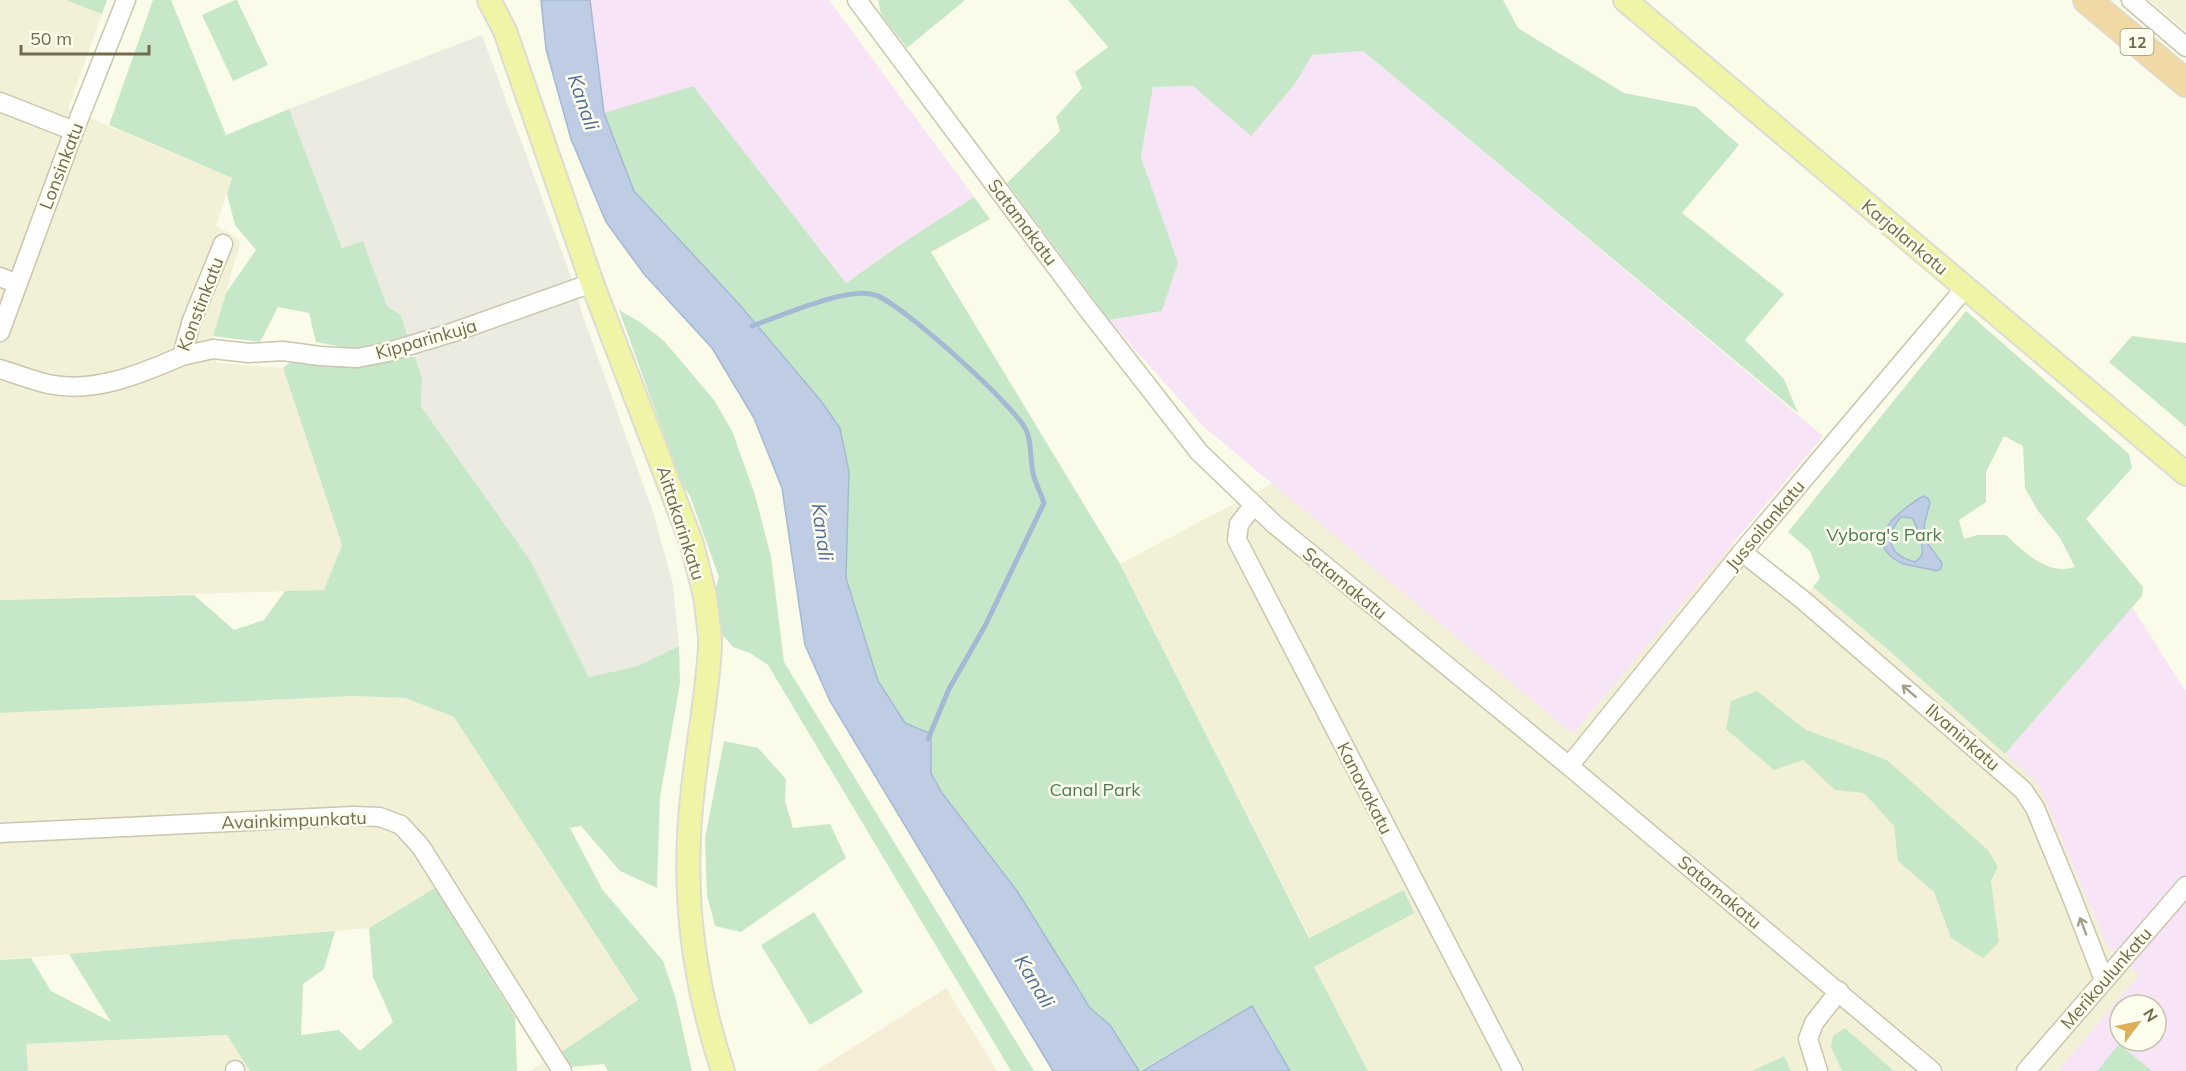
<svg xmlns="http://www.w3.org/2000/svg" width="2186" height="1071" viewBox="0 0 2186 1071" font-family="Mulish,sans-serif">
	<rect width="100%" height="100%" fill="#fafbe8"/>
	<!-- residential -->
	<path fill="#f2f1d7" d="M0,0H66L102,14L68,109L232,178L216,225L241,241L213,336L217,363L283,368L342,545L325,590L0,600Z
		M2149,0H2186V31Z
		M1273,483L1573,734L1732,544L1804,600L1813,587L1885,647L2038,783L2107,946L2140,975L2058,1071H1368L1313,967L1413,913L1405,890L1310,938L1120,564Z
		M353,696L404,698L454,717L638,1001L560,1053L571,1071H530L543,1062L435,888L369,928L0,960V713Z
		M227,1035L250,1071H28L25,1044Z"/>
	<!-- commercial -->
	<path fill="#f5edd7" d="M946,988L997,1071H816Z"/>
	<!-- industrial -->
	<path fill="#ecebe1" d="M482,35L571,277L582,313L653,512L673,585L679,646L638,666L589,677L532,563L421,406L422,378L401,315L387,306L363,241L342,248L289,109Z"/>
	<!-- education -->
	<path fill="#f7e4f6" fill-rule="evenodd" d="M590,0H829L974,197L901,244L846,283L693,87L604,113Z
		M1363,51L1823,436L1573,734L1203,426L1109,320L1162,311L1178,263L1141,157L1153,87L1193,86L1251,135L1295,84L1312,55Z
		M2132,607L2186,692V1071H2058L2139,975L2107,946L2038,783L2005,754ZM2120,1005H2156V1041H2120Z"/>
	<!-- green -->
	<path fill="#c7e8c8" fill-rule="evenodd" d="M66,0H107L102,14Z
		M153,0H171L226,135L289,109L342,248L363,241L387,306L401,315L409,340L359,350L316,342L309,313L278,307L260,342L213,336L226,293L256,250L235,225L227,194L232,178L109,125Z
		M235,0H237L268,65L233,81L202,15Z
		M878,0H965L907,48L881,14Z
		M1068,0H1503L1518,28L1624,93L1696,107L1739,145L1682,213L1784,294L1745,340L1784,379L1798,413L1363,51L1312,55L1295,84L1251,136L1193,86L1153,87L1141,157L1178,263L1162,311L1109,320L1007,183L1060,131L1056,117L1082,88L1075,72L1108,47Z
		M693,86L846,283L901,244L974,197L990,219L931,252L1120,564L1309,938L1404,890L1414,913L1314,967L1368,1071H1290L1252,1006L1139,1071L1110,1025L1090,1008L1017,891L942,793L931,773V734L905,723L878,681L846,578L849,472L840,428L821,401L739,304L634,191L604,113Z
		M619,310L640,322L664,341L714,400L732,431L755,495L771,557L784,662L1034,1071H1011L768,665L750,653L733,647L721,633L713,597L719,577L690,496L682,485Z
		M1966,311L2129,454L2132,468L2086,519L2143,587L2142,596L2005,754L1885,647L1813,587L1820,578L1810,551L1788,532ZM2004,436L2023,446L2025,488L2038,511L2060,538L2075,567C2048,576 2024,552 2006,535H1977L1964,539L1959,520L1986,502V472Z
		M2132,336L2186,343V427L2109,362Z
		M415,357L422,378L421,406L532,563L589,677L638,666L679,646L680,683L660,797L657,888L620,871L581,826L570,828L602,889L663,961L675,996L692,1071H608L604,1064L569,1067L560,1053L638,1000L454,717L405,698L353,696L0,713V600L194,595L234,630L264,620L285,591L324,590L342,545L283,368L295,359Z
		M1757,691L1806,730L1887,760L1988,850L1998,867L1991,881L1999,942L1983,958L1951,938L1934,892L1898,861L1894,826L1864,793L1835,790L1803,760L1774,770L1726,729L1731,701Z
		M724,741L758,748L786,779L785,801L793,828L830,824L846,858L741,932L715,926L707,895L705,838Z
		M435,888L515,1017L517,1071H250L227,1035L26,1044L28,1071H0V960L31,958L51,991L111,1022L69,954L335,931L324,969L303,984L301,1035L339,1030L360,1051L393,1022L373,977L369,928Z
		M814,912L863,992L810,1025L761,945Z
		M1845,1028L1894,1071H1842L1831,1047L1833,1036Z
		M2119,1044L2152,1071H2097Z
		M1784,1056L1791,1071H1752Z"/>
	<!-- water -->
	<path fill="#becde3" stroke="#a5b8d4" stroke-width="1.5" fill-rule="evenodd" d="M541,0H590L604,113L634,191L739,304L821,401L840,428L849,472L846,578L878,681L905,723L931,734V773L942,793L1017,891L1090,1008L1110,1025L1139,1071H1053L830,701L805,645L782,488L754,418L712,348L644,274L606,222L571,139L546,49Z
		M1923,496L1928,498L1930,503L1924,525L1927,543L1942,563L1941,569L1936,571C1924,567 1909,567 1899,562C1859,539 1901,510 1923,496ZM1901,517L1912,518C1916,523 1924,547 1922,554C1921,558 1919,559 1915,562C1889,555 1883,538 1901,517Z
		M1252,1006L1290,1071H1142Z"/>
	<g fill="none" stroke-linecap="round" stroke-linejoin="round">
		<!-- stream -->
		<path stroke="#a5b8d4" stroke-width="5" d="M752,326C781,316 847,286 875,295C900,302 1019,409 1027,432C1032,445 1030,460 1033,473C1035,483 1041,493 1044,503L985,626L949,689L928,739"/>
		<defs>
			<path id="minor" d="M857,0L1086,307L1199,452L1274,524L1569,766L1932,1071
				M2131,0L2186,47
				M0,102L74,131
				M0,277L17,284
				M0,332L74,131L126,0
				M182,356L213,349L249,353L283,351L320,356L357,358L388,352L454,332L592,283
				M0,369C16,374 32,380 48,384C93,394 141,374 182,356L191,323L223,244
				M1254,505L1239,524L1237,540L1513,1071
				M1742,552L1803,600L2023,790L2035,808L2071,895L2104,980
				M1569,766L1742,552L1965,288
				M0,833L354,816L380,817L401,825L421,847L562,1071
				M235,1070V1071
				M1818,1071L1808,1039L1814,1023L1839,991
				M2026,1071L2186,886"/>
			<path id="major" d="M489,0L505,31L592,283L692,544L705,596L710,636V648C706,712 691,775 689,838C685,917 698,996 723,1071
				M1625,0L2186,474"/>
			<path id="highway" d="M2087,0L2186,83"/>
		</defs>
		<!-- minor casing -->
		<use href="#minor" stroke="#c9c6ac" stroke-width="21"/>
		<!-- major casing -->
		<use href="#major" stroke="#dddbd5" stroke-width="26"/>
		<!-- highway casing -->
		<use href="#highway" stroke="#dddbd5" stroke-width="30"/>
		<!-- minor -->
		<use href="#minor" stroke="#fff" stroke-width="18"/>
		<!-- major -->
		<use href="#major" stroke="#eff4a6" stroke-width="22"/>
		<!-- highway -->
		<use href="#highway" stroke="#f0d9a4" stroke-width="27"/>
	</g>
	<!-- one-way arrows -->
	<defs><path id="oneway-shaft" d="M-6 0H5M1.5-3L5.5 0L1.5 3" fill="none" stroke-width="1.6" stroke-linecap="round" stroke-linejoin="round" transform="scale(1.5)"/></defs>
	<g stroke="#a49f8c">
		<use href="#oneway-shaft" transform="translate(1909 691) rotate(-139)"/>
		<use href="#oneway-shaft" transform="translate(2083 926) rotate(-111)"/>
	</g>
	<g text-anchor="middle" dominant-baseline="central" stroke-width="5" stroke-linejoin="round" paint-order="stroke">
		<!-- shield labels -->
		<rect fill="#fdfeee" stroke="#9c977e" stroke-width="1.5" x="2120.5" y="29" width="33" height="26" rx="4.5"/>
		<g font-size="16" font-weight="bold" fill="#736b4e">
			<text x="2137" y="42">12</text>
		</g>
		<!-- street labels -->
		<g font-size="18" fill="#736b4e" stroke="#fdfeee">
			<text transform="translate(61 166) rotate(-69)">Lonsinkatu</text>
			<text transform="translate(1023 222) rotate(53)">Satamakatu</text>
			<text transform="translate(1905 237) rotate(40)">Karjalankatu</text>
			<text transform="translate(200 304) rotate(-69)">Konstinkatu</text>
			<text transform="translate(426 339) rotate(-16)">Kipparinkuja</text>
			<text transform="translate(681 523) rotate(72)">Aittakarinkatu</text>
			<text transform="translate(1765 525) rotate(-50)">Jussoilankatu</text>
			<text transform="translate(1345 583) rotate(39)">Satamakatu</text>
			<text transform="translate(1963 737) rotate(41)">Ilvaninkatu</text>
			<text transform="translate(1365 788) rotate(63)">Kanavakatu</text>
			<text transform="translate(294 820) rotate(-2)">Avainkimpunkatu</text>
			<text transform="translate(1720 892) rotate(40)">Satamakatu</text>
			<text transform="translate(2106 978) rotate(-49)">Merikoulunkatu</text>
		</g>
		<!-- park labels -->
		<g font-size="18" fill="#497d51" stroke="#fdfeee">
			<text x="1884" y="534">Vyborg's Park</text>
			<text x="1095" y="789">Canal Park</text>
		</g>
		<!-- water labels -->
		<g font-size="20" font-style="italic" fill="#536f99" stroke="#fdfeee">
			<text transform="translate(584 102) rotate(71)">Kanali</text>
			<text transform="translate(823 532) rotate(82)">Kanali</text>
			<text transform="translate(1035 981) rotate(59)">Kanali</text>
		</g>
	</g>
	<!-- north arrow -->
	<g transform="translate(2138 1023) rotate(58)"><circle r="28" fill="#fdfeee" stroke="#c6c3ae" stroke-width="1.5"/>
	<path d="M0-4.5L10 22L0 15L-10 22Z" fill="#dbae57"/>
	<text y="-9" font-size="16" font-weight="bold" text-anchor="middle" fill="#736b4e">N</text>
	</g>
	<!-- scale -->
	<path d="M21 45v9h128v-9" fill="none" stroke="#736b4e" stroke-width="3"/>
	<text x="30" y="45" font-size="18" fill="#736b4e" stroke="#fdfeee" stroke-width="4.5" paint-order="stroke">50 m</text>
</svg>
